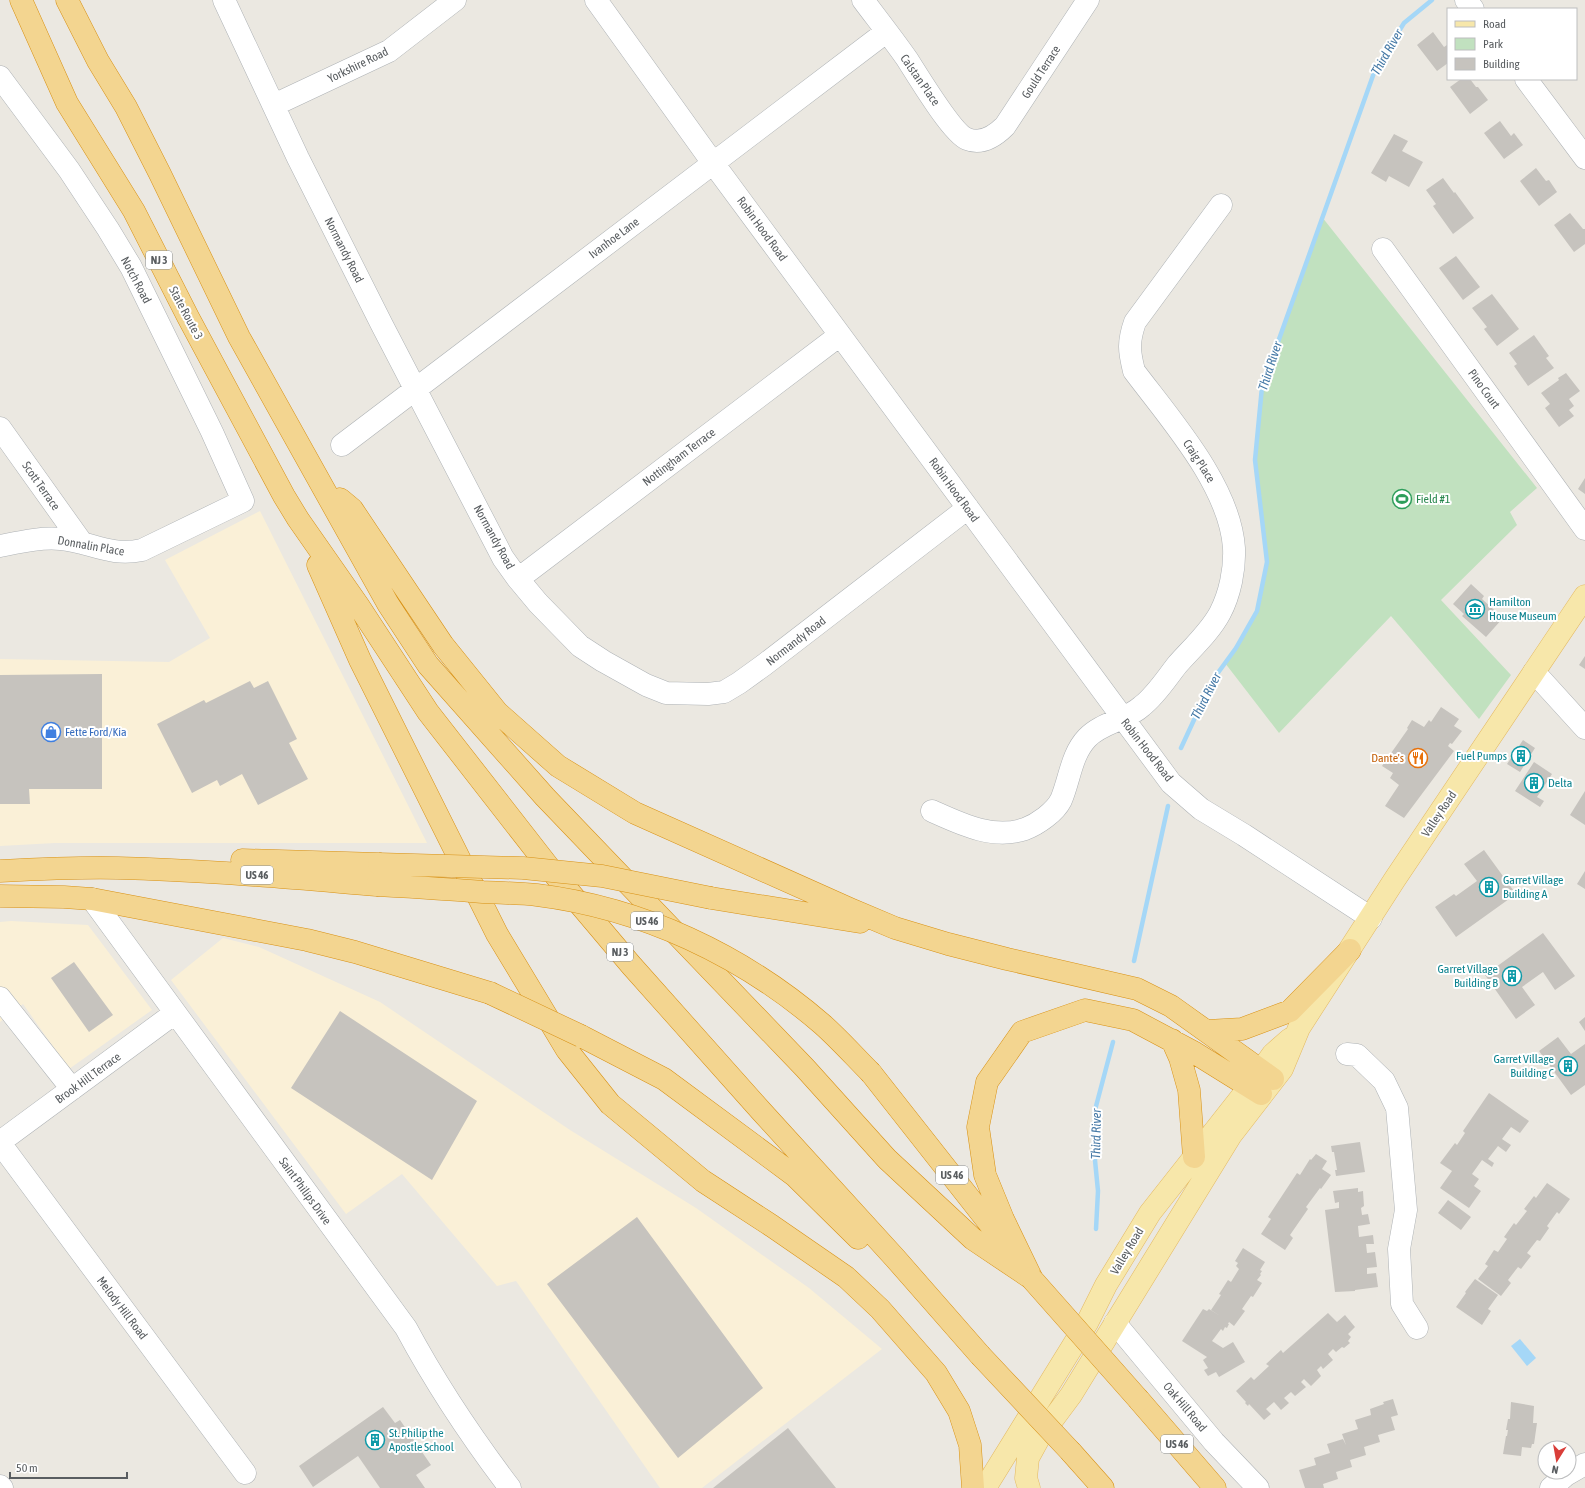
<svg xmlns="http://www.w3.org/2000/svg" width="1585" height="1488" viewBox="0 0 1585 1488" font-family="'Asap Condensed',sans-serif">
	<rect width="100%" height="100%" fill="#ebe8e1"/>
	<!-- commercial -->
	<path fill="#faf0d7" d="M260,511L427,843H55L0,846V659L169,662L210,638L165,560Z
		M11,921L88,925L152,1010L69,1069L23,1004L0,1022V922Z
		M223,938L259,947L380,1002L570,1130L696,1208L809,1288L882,1349L702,1488H660L516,1281L497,1286L402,1174L346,1214L171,980Z"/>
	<!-- green -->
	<path fill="#c1e1bf" d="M1322,217L1537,488L1510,512L1517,525L1441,600L1511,675L1479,719L1391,616L1279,733L1225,663L1236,648L1257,611L1267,562L1255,460L1262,387Z"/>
	<!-- water -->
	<path fill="#a5d7f7" d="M1520,1339L1536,1358L1527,1366L1511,1346Z"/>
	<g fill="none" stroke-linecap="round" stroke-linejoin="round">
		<!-- stream -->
		<path stroke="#a5d7f7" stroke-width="4.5" d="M1181,748L1212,681L1236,648L1257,611L1267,562L1255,460L1262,387L1375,70L1404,23L1432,0
			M1134,961L1168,806
			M1096,1229L1098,1191L1094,1150L1095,1110L1113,1042"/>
	</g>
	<!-- building -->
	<path fill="#c6c3be" d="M1433,32L1444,47L1447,45L1448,47V63L1437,71L1417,45Z
		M1461,79H1470L1476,87H1478L1488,100L1470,114L1450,87Z
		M1500,121L1511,136L1514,133L1523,145L1504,159L1484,133Z
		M1394,134L1408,141L1402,151L1423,162L1409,187L1389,176L1386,182L1371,173Z
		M1536,168L1546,181L1549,180L1557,192L1539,206L1520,181Z
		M1443,178L1454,193L1455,192L1474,218L1453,234L1433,206L1436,204L1426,190Z
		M1570,213L1583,229H1585V244L1574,252L1554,225Z
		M1456,256L1480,287L1463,300L1439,268Z
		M1492,294L1519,329L1497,346L1484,329L1487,327L1472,308Z
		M1534,335L1549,356L1546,358L1554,368L1528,386L1514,366L1517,364L1509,353Z
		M1566,373L1580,391L1569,399L1574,406L1569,410L1574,416L1559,427L1545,408L1550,404L1541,393L1559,380L1558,378Z
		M1585,478V494L1578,489Z
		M1471,584L1484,596L1482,599L1503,618L1486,637L1462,616L1464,614L1453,604Z
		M1585,656V669L1579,665Z
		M102,674V789H29L30,804H0V675Z
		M250,681L254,688L268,681L297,739L289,743L308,779L258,805L242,774L220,786L217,780L192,793L157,724L204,700L206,703Z
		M1441,707L1459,719L1454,726L1462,731L1452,744L1450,743L1448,746L1454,751L1404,818L1385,806L1399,785L1390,778L1393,773L1382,766L1408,729L1407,728L1412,720L1424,727L1429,720L1431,722Z
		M1523,740L1535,748L1520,772L1507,764Z
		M1534,762L1552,774L1537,797L1544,801L1540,807L1515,791Z
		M1585,791V825L1570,815Z
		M1484,850L1516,894L1456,937L1435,907L1454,894L1456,896L1477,881L1464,864Z
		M1585,871V889L1577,884Z
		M1543,933L1575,976L1555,990L1543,972L1522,987L1535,1005L1516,1019L1485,975Z
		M74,962L113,1015L89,1032L51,978Z
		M340,1011L477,1101L432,1180L291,1088Z
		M1585,1017V1031L1579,1022Z
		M1558,1037L1571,1054L1585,1044V1085L1571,1095L1539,1051Z
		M1489,1093L1529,1121L1520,1133L1511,1127L1502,1139L1511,1145L1506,1152L1498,1146L1488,1159L1494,1163L1492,1167L1482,1160L1472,1174L1479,1179L1474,1186L1481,1191L1469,1208L1440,1188L1452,1171L1440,1163L1455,1143L1457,1145L1465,1133L1463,1131Z
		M1360,1142L1365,1172L1336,1176L1335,1170H1337L1334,1152H1332L1331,1146Z
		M1316,1154L1327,1161L1322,1169L1331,1175L1321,1189L1320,1188L1306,1207L1308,1209L1290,1235L1293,1238L1285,1250L1261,1234L1271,1219L1268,1217L1297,1173L1300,1175L1310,1159L1311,1160Z
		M1547,1183L1570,1199L1559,1214L1557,1212L1547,1226L1549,1228L1540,1241L1537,1240L1527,1253L1531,1256L1521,1269L1518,1267L1508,1280L1511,1283L1501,1296L1478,1279L1488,1266L1485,1264L1494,1250L1498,1252L1507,1239L1504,1237L1514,1223L1516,1225L1527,1211L1524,1209L1534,1196L1536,1198Z
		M1358,1188V1192L1363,1191L1364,1206L1361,1208L1362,1215L1368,1214L1370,1224L1358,1226L1359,1237L1373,1235L1374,1244H1366L1367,1253L1375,1252L1377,1267L1367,1268V1274L1376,1273L1378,1287L1355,1290V1291L1335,1292L1325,1210L1339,1208V1202L1335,1203L1333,1191Z
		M1448,1200L1471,1217L1461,1230L1438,1213Z
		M637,1217L763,1388L678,1458L547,1284Z
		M1243,1248L1265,1262L1260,1270L1262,1271L1260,1274L1261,1275L1257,1280L1262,1283L1253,1297L1251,1296L1242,1309L1245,1311L1234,1326L1229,1322L1228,1324H1229L1227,1328L1225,1327L1223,1331L1221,1329L1212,1341L1223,1348L1233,1342L1245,1362L1219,1377L1216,1372L1208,1376L1204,1370L1208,1368L1203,1360L1207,1357L1182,1341L1203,1309L1207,1311L1209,1309L1220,1316L1211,1310L1221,1295L1219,1294L1228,1280L1231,1282L1239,1269L1236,1266L1238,1263L1235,1261Z
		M1475,1279L1498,1295L1488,1309L1491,1311L1482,1325L1456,1307L1466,1293L1465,1292Z
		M1328,1313L1337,1322L1345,1315L1355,1327L1348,1334L1351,1337L1348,1341L1350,1343L1344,1348L1342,1347L1336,1352L1333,1349L1328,1354L1333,1360L1323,1369L1321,1366L1317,1370L1321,1376L1311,1386L1304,1379L1301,1382L1306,1387L1295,1396L1291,1392L1284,1398L1289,1403L1281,1410L1274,1402L1266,1409L1271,1414L1264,1420L1249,1404L1248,1406L1245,1403L1246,1402L1236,1391L1251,1377L1254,1380L1269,1366L1266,1364L1281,1350L1283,1353Z
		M1393,1399L1398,1415L1391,1417L1395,1430L1378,1435L1380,1442L1364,1447L1366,1455L1350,1460L1352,1467L1336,1472L1338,1479L1323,1484L1324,1488H1305L1299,1470L1316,1465L1314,1458L1330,1453L1327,1444L1343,1439L1346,1445L1342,1434L1358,1429L1355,1420L1371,1415L1370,1409L1384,1404L1383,1402Z
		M1511,1402L1534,1406L1533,1423H1537L1534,1444H1532L1531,1448L1522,1447L1521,1456L1503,1454L1506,1436H1507L1508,1430H1506L1508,1419H1510Z
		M383,1407L395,1423L400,1420L431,1465L416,1475L425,1488H380L358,1456L313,1487L299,1466Z
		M788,1428L836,1488H713Z"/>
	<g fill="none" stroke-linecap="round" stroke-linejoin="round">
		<defs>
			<path id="minor" d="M224,0L298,158L382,325L503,558L518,579L538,603L580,646L603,661L646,685L666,693L708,694L724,692L739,683L764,665L968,508
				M596,0L713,163L1171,783L1201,809L1244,835L1371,918
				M863,0C878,20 893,39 907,59C918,76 952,133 967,139C982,145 995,136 1005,126L1088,0
				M1466,0L1473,9
				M0,77L69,170L108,229L131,267L212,432L243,501L142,550C110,557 91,542 61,539C41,537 20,542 0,546
				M1526,79L1585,158
				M274,105L389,51L455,0
				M1383,249L1585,529
				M0,428L82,543
				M342,445L886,32
				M518,579L840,335
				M1534,672L1585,728
				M932,811C961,824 993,840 1025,829C1038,824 1055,812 1061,800C1070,779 1071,755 1087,738C1102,722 1126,721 1142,706C1156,695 1166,679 1177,665C1191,649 1210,632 1220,613C1230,594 1235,569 1234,548C1230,486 1170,419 1134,371C1129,351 1128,342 1135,322L1221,205
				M92,899L406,1328C436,1384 472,1438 510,1488
				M0,998L72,1089
				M1347,1054L1357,1055L1384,1081L1397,1108L1406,1210L1399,1249L1402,1304L1417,1328
				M0,1142L175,1013
				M0,1143L245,1473
				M1115,1323L1214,1442L1258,1488
				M0,1486L2,1488
				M1551,1488L1566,1475L1585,1464"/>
			<path id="major" d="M985,1488L1087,1323L1106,1285L1150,1213L1250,1086L1273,1054L1290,1039
				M1029,1488L1026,1478L1028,1458L1039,1438L1071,1395L1231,1135L1282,1069L1299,1028L1395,879L1585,596"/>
			<path id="highway" d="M21,0L67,103L134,211L188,317L284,496L298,519L358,605L428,712L555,875L631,965L762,1112L895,1258L980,1355
				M67,0L98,61L126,107L160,174L239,337L388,604L428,665L545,797L805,1068L887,1159L973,1239L1031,1278
				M340,499L352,509L443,645L497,712L558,766L635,813L850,909L895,928L948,944L1007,959L1137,989L1171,1006L1273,1079
				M318,565L360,660L497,934L567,1050L610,1104L703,1181L772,1226L846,1277L880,1309L936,1373L959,1411L970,1445L973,1488
				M242,860L379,864
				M0,871C39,869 79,867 118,868C205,870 291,878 377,885
				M0,896L64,897L92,899L307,940L355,952L490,993
				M711,898L860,922
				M1207,1031L1242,1029L1290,1011L1350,950
				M581,1036L664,1079L795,1176L858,1238
				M1172,1040L1180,1058L1189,1090L1194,1157
				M871,1073L1004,1242
				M1031,1277L1003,1219L985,1175L978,1127L987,1082L1022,1032L1085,1010L1133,1020L1195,1053L1261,1094
				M1139,1400L1215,1488
				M1071,1452L1103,1488"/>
		</defs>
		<!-- minor casing -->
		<use href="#minor" stroke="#aeb2b5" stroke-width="23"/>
		<!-- major casing -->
		<use href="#major" stroke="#e4b961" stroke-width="23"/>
		<!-- highway casing -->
		<use href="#highway" stroke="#d89114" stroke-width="23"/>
		<!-- minor -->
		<use href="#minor" stroke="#fff" stroke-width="22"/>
		<!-- major -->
		<use href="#major" stroke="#f7e7aa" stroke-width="22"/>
		<!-- highway -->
		<use href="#highway" stroke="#f3d590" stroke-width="22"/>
		<defs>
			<path id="highway-bridge" d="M379,864L523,868L602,876L711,898
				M377,885C413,887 448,889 483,892C501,893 519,893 537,895C642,908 742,955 822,1024C839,1039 855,1057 871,1073
				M490,993L581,1036
				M1031,1278L1139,1400
				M980,1355L1071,1452"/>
		</defs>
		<!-- highway-bridge casing -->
		<use href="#highway-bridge" stroke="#d89114" stroke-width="23" stroke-linecap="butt"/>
		<!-- highway-bridge -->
		<use href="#highway-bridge" stroke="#f3d590" stroke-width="22"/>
	</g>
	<!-- icons -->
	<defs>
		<symbol id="stadium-ring" viewBox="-11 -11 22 22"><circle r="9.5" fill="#fff" stroke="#2e9e5b" stroke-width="1.5"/><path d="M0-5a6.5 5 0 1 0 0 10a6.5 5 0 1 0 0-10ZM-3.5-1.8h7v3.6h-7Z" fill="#2e9e5b"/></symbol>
		<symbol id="museum-ring" viewBox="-11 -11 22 22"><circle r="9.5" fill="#fff" stroke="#0f9aa8" stroke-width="1.5"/><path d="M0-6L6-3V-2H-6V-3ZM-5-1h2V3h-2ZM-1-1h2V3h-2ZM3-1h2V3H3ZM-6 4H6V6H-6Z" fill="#0f9aa8"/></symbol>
		<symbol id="shop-ring" viewBox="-11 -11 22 22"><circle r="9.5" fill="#fff" stroke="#3f7fe0" stroke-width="1.5"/><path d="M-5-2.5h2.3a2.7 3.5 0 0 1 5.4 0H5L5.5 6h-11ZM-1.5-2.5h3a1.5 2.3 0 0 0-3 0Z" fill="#3f7fe0"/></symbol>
		<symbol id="building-ring" viewBox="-11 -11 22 22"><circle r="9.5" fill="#fff" stroke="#0f9aa8" stroke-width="1.5"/><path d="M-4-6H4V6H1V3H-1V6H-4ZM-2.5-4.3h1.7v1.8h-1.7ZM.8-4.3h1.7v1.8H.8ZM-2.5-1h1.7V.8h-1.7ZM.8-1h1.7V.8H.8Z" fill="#0f9aa8"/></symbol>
		<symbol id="restaurant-ring" viewBox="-11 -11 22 22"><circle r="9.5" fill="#fff" stroke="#e8710a" stroke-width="1.5"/><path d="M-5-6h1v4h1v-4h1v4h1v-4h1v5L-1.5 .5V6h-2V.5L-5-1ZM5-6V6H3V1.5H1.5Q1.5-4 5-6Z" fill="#e8710a"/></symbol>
	</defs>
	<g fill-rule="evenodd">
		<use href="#stadium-ring" x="1391" y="488" width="22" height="22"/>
		<use href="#museum-ring" x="1464" y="598" width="22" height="22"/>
		<use href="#shop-ring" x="40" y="721" width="22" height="22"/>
		<use href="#building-ring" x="1510" y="745" width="22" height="22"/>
		<use href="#restaurant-ring" x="1407" y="747" width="22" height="22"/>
		<use href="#building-ring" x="1523" y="772" width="22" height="22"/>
		<use href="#building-ring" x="1478" y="876" width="22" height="22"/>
		<use href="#building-ring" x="1501" y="965" width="22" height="22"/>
		<use href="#building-ring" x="1557" y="1055" width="22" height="22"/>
		<use href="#building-ring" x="364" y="1429" width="22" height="22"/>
	</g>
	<g text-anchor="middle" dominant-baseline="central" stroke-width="4" stroke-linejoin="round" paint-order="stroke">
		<!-- shield labels -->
		<g fill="#fff" stroke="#8b8e90" stroke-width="1">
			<rect x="146" y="251" width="26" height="18" rx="3"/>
			<rect x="241" y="866" width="32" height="18" rx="3"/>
			<rect x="631" y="912" width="32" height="18" rx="3"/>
			<rect x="607" y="943" width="26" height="18" rx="3"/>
			<rect x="936" y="1166" width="32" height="18" rx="3"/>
			<rect x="1161" y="1435" width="32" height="18" rx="3"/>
		</g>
		<g font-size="11" font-weight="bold" fill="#595d60">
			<text x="159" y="260">NJ 3</text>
			<text x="257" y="875">US 46</text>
			<text x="647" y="921">US 46</text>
			<text x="620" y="952">NJ 3</text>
			<text x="952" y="1175">US 46</text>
			<text x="1177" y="1444">US 46</text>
		</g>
		<!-- street labels -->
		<g font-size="12" fill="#595d60" stroke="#fff">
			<text transform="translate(358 65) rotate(-26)">Yorkshire Road</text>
			<text transform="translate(1041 72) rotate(-57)">Gould Terrace</text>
			<text transform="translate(920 80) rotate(55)">Calstan Place</text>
			<text transform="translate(762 229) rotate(54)">Robin Hood Road</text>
			<text transform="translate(614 238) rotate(-37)">Ivanhoe Lane</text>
			<text transform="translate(344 250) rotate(63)">Normandy Road</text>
			<text transform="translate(136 280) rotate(62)">Notch Road</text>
			<text transform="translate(186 313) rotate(62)">State Route 3</text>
			<text transform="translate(1484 389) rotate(54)">Pino Court</text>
			<text transform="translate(679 457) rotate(-37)">Nottingham Terrace</text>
			<text transform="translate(1199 461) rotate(57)">Craig Place</text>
			<text transform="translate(41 486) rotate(55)">Scott Terrace</text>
			<text transform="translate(954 490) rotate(54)">Robin Hood Road</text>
			<text transform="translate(494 537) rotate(61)">Normandy Road</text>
			<text transform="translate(91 546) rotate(10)">Donnalin Place</text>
			<text transform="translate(796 641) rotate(-38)">Normandy Road</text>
			<text transform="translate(1147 750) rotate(52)">Robin Hood Road</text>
			<text transform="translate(1439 814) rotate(-56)">Valley Road</text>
			<text transform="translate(88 1078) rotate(-36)">Brook Hill Terrace</text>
			<text transform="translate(305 1191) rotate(54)">Saint Philips Drive</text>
			<text transform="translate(1127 1251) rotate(-59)">Valley Road</text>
			<text transform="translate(122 1308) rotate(53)">Melody Hill Road</text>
			<text transform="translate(1185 1407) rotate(50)">Oak Hill Road</text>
		</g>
		<!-- leisure labels -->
		<g font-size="12" fill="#27864d" stroke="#fff" text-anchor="start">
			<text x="1416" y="499">Field #1</text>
		</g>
		<!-- culture labels -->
		<g font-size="12" fill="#0d838f" stroke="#fff" text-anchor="start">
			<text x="1489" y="602">Hamilton<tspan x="1489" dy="14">House Museum</tspan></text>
			<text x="1507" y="756" text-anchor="end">Fuel Pumps</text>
			<text x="1548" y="783">Delta</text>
			<text x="1503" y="880">Garret Village<tspan x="1503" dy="14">Building A</tspan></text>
			<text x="1498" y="969" text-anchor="end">Garret Village<tspan x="1498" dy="14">Building B</tspan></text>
			<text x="1554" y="1059" text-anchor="end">Garret Village<tspan x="1554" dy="14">Building C</tspan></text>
			<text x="389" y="1433">St. Philip the<tspan x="389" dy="14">Apostle School</tspan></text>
		</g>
		<!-- shop labels -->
		<g font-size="12" fill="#366cbe" stroke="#fff" text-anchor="start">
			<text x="65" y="732">Fette Ford/Kia</text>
		</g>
		<!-- food labels -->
		<g font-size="12" fill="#c56008" stroke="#fff" text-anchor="end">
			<text x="1404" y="758">Dante's</text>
		</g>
		<!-- water labels -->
		<g font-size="13" font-style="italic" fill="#4579a6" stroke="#fff">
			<text transform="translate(1387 52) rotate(-60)">Third River</text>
			<text transform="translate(1270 366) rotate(-72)">Third River</text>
			<text transform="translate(1206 696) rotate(-63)">Third River</text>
			<text transform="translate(1096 1134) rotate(-89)">Third River</text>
		</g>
	</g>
	<!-- legend -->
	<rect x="1447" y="8" width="130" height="72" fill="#ffffff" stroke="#bdbebf"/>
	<rect x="1455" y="21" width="20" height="6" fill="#f7e7aa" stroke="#bdbebf"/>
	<text x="1483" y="28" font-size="12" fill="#595d60">Road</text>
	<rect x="1455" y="38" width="20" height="12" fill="#c1e1bf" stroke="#bdbebf"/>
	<text x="1483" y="48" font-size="12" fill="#595d60">Park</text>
	<rect x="1455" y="58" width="20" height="12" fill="#c6c3be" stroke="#bdbebf"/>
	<text x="1483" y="68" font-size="12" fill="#595d60">Building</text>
	<!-- north arrow -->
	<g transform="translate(1557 1460) rotate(191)"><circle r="19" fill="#ffffff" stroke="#bdbebf"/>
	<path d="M0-3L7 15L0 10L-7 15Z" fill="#d93e39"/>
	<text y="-6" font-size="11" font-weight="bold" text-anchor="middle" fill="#595d60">N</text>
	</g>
	<!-- scale -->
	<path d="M10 1472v6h117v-6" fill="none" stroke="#595d60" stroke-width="2"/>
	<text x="16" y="1472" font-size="12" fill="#595d60" stroke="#ffffff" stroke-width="3" paint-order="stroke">50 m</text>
</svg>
